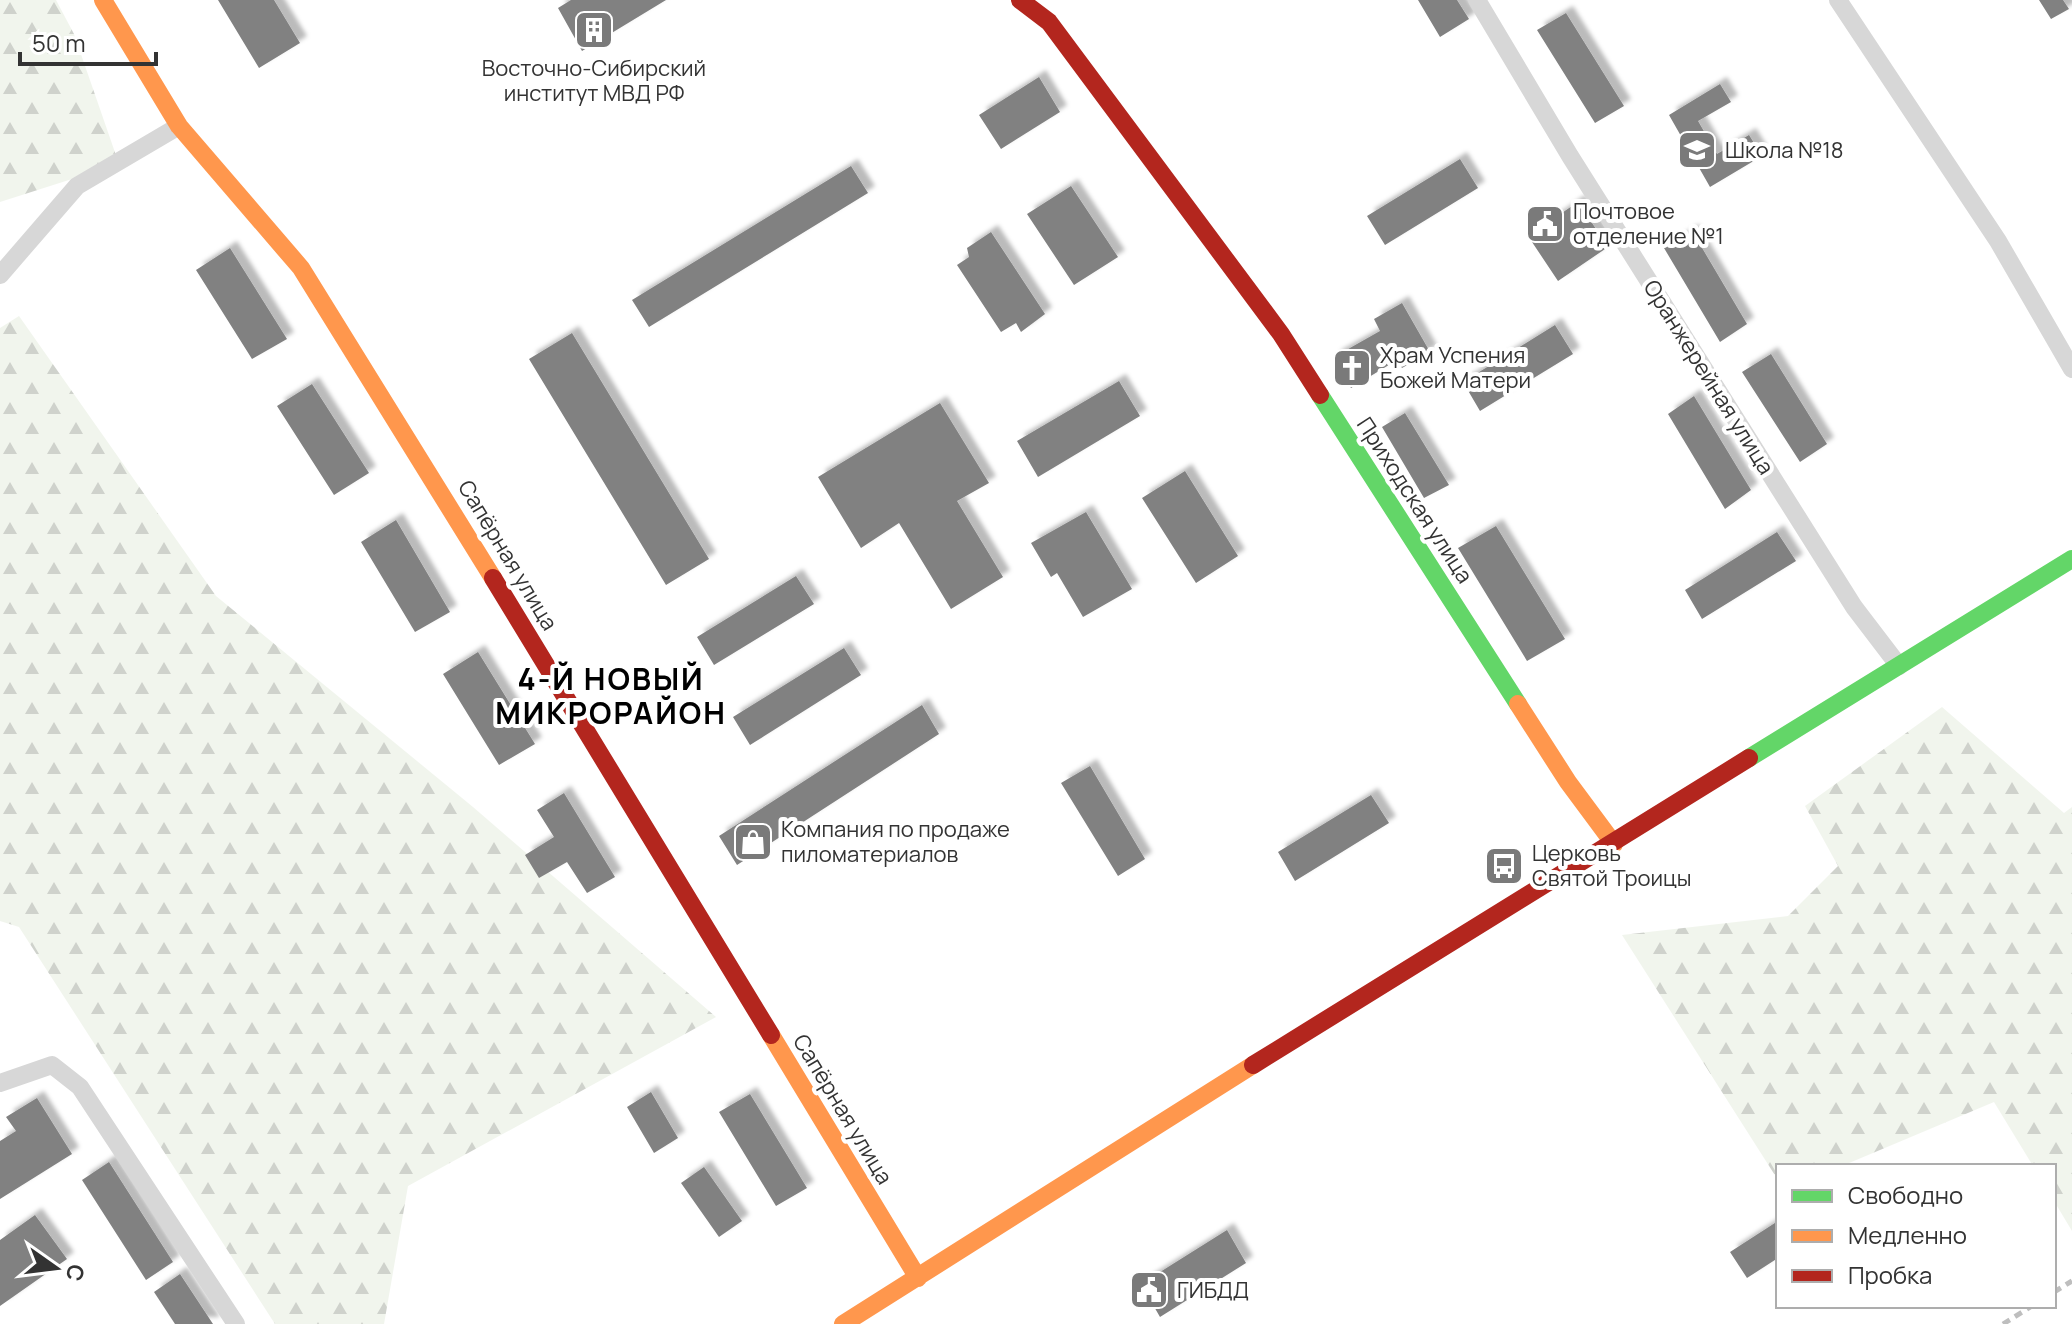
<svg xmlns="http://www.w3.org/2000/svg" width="2072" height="1324" viewBox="0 0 2072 1324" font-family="Manrope,sans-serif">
	<defs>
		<pattern id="forest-firs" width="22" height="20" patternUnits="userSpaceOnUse" patternTransform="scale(2)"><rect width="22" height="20" fill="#f1f5ed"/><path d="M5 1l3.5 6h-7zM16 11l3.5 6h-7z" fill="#cfd2cc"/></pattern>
		<filter id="shadow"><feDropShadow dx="7" dy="-7" stdDeviation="2" flood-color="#0004"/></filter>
	</defs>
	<rect width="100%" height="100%" fill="#fff"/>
	<!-- forest -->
	<path fill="url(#forest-firs)" d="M0,0H56L74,34L119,164L0,202Z
		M19,316L216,596L473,807L716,1017L408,1186L384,1324H275L19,927L0,921V328Z
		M1942,707L2064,813L2072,807V1231L2054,1201V1166H2033L1994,1102L1842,1166H1778V1180L1622,935L1788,916L1838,866L1805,806Z"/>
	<!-- building -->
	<path fill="#818181" filter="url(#shadow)" d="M218,0H274L300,43L259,68Z
		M571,0H666L582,51L558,8Z
		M1418,0H1457L1469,19L1440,37Z
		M2039,0H2063L2069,9L2051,19Z
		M1566,13L1624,106L1595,123L1537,30Z
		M1039,77L1060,112L1001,149L979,115Z
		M1720,84L1731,102L1698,121L1717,154L1749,135L1762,156L1710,187L1669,115Z
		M1460,159L1478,188L1385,245L1367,216Z
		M851,166L868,193L649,327L632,300Z
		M1071,186L1118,257L1074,285L1027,214Z
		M1578,202L1608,247L1558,281L1528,236Z
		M1692,231L1747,324L1720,342L1664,248Z
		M991,232L1045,314L1021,332L1016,323L1001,332L957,265L969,257L967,248Z
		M230,248L287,339L252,359L196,270Z
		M1402,303L1430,352L1402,368L1397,360L1351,388L1334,357L1380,331L1374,319Z
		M1555,325L1573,354L1480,411L1463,382Z
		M572,333L709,559L666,585L529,359Z
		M1771,354L1827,444L1800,462L1742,372Z
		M1119,381L1140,416L1038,477L1017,441Z
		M312,384L369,473L334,495L277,406Z
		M1694,396L1751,490L1725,509L1668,414Z
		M940,403L989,483L957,501L1003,577L951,609L899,523L861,548L818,477Z
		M1405,413L1449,485L1424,498L1382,427Z
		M1185,471L1238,556L1196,583L1142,498Z
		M1086,512L1132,589L1083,617L1057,573L1051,577L1031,543Z
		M396,520L450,612L415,632L361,542Z
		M1496,526L1565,639L1527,661L1458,548Z
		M1777,532L1796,561L1702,619L1685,590Z
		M796,576L814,604L714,665L697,637Z
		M844,648L861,675L750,745L733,717Z
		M478,652L535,744L499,765L443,674Z
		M922,705L939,734L737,865L719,836Z
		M1090,766L1145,859L1118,876L1061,783Z
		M564,793L615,877L587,893L567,862L539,878L525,855L554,837L537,810Z
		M1371,795L1389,823L1295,881L1278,852Z
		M651,1092L678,1138L654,1153L627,1107Z
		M750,1094L807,1188L776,1206L719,1112Z
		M37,1098L72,1154L0,1199V1141L16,1131L6,1117Z
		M109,1162L173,1262L146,1280L82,1180Z
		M704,1167L742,1221L719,1237L681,1183Z
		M35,1215L67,1259L0,1306V1240Z
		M1778,1221V1258L1747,1278L1730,1252Z
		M1227,1230L1246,1263L1160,1317L1141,1284Z
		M180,1274L213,1324H175L154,1292Z"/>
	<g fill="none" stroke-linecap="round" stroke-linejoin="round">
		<!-- street -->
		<path stroke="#d7d7d7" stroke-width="18" d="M1477,0L1570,156L1854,607L1899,666
			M1838,0L1998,241L2072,369
			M0,275L77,186L179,126
			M0,1083L52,1065L80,1087L236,1324"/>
		<!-- fast -->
		<path stroke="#63d668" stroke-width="18" d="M1320,395L1518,704
			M1749,758L2072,559"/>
		<!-- slow -->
		<path stroke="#ff974d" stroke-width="18" d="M103,0L179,126L301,268L493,578
			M1518,704L1568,782L1614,844
			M771,1035L918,1278
			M843,1324L1253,1065"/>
		<!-- jam -->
		<path stroke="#b3261e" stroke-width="18" d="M1020,0L1049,22L1281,334L1320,395
			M493,578L771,1035
			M1253,1065L1749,758"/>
		<!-- rail -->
		<path stroke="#bebebe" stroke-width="5" stroke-dasharray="8 6" stroke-linecap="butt" d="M2054,1292L2072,1281
			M2003,1324L2032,1306"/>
	</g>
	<!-- icons -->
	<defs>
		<symbol id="building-square" viewBox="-11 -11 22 22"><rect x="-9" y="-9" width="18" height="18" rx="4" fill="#7a7a7a" stroke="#fff"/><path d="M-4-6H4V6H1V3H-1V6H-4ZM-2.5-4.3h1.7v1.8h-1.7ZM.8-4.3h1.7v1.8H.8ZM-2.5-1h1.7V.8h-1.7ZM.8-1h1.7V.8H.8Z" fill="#fff"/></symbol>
		<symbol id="school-square" viewBox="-11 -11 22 22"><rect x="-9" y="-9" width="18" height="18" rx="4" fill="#7a7a7a" stroke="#fff"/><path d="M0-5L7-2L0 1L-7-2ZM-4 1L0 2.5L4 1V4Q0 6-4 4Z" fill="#fff"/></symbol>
		<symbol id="civic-square" viewBox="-11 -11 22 22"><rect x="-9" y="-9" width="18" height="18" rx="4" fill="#7a7a7a" stroke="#fff"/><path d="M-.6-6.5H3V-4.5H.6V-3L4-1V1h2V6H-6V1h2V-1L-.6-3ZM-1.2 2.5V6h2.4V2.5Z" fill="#fff"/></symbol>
		<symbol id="church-square" viewBox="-11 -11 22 22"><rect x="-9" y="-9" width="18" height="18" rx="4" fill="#7a7a7a" stroke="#fff"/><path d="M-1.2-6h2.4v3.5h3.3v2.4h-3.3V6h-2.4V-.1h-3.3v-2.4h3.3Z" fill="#fff"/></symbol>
		<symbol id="shop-square" viewBox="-11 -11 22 22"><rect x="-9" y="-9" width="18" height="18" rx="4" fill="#7a7a7a" stroke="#fff"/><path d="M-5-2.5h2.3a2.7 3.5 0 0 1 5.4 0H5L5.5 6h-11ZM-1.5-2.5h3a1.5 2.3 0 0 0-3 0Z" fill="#fff"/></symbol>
		<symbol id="bus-square" viewBox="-11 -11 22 22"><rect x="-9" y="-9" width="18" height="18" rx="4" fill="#7a7a7a" stroke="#fff"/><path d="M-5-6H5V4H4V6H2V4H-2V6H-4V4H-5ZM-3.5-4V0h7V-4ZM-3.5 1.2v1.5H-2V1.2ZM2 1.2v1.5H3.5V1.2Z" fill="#fff"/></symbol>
	</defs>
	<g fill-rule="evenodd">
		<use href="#building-square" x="572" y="8" width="44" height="44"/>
		<use href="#school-square" x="1675" y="128" width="44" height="44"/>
		<use href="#civic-square" x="1523" y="202" width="44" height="44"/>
		<use href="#church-square" x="1330" y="346" width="44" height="44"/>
		<use href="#shop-square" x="731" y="820" width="44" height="44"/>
		<use href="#bus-square" x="1482" y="844" width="44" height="44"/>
		<use href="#civic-square" x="1127" y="1268" width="44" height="44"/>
	</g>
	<g text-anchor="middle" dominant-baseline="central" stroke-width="8" stroke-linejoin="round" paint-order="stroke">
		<!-- poi labels -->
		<g font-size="22" fill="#333" stroke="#fff" text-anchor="start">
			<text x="594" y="68" text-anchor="middle">Восточно-Сибирский<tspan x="594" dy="25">институт МВД РФ</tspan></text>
			<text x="1725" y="150">Школа №18</text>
			<text x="1573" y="211">Почтовое<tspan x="1573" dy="25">отделение №1</tspan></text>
			<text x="1380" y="355">Храм Успения<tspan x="1380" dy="25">Божей Матери</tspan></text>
			<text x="781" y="829">Компания по продаже<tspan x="781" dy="25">пиломатериалов</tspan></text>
			<text x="1532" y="853">Церковь<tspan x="1532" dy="25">Святой Троицы</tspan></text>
			<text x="1177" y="1290">ГИБДД</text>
		</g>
		<!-- street labels -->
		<g font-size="22" fill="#333" stroke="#fff">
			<text transform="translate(1709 377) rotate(58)">Оранжерейная улица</text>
			<text transform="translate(1415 500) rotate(57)">Приходская улица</text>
			<text transform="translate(508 555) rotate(59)">Сапёрная улица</text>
			<text transform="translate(843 1109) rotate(59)">Сапёрная улица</text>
		</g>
		<!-- district labels -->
		<g font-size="30" font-weight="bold" letter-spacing="2" fill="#000" stroke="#fff">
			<text x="611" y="678">4-Й НОВЫЙ<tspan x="611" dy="34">МИКРОРАЙОН</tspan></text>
		</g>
	</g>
	<!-- legend -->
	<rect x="1776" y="1164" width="280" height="144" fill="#ffffff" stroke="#adadad" stroke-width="2"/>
	<rect x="1792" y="1190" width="40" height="12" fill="#63d668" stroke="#adadad" stroke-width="2"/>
	<text x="1848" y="1204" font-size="24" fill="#333333">Свободно</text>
	<rect x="1792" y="1230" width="40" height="12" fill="#ff974d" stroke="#adadad" stroke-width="2"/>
	<text x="1848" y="1244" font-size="24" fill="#333333">Медленно</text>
	<rect x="1792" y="1270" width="40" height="12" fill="#b3261e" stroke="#adadad" stroke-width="2"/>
	<text x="1848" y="1284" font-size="24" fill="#333333">Пробка</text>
	<!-- north arrow -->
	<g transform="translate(56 1268) rotate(104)" stroke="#ffffff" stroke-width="6" paint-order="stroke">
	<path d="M0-6L14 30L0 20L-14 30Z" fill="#333333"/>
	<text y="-12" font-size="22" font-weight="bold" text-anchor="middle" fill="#333333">С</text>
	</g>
	<!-- scale -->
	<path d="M20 52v12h136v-12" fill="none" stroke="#333333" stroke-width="4"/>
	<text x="32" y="52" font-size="24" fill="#333333" stroke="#ffffff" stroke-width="6" paint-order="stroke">50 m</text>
</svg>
